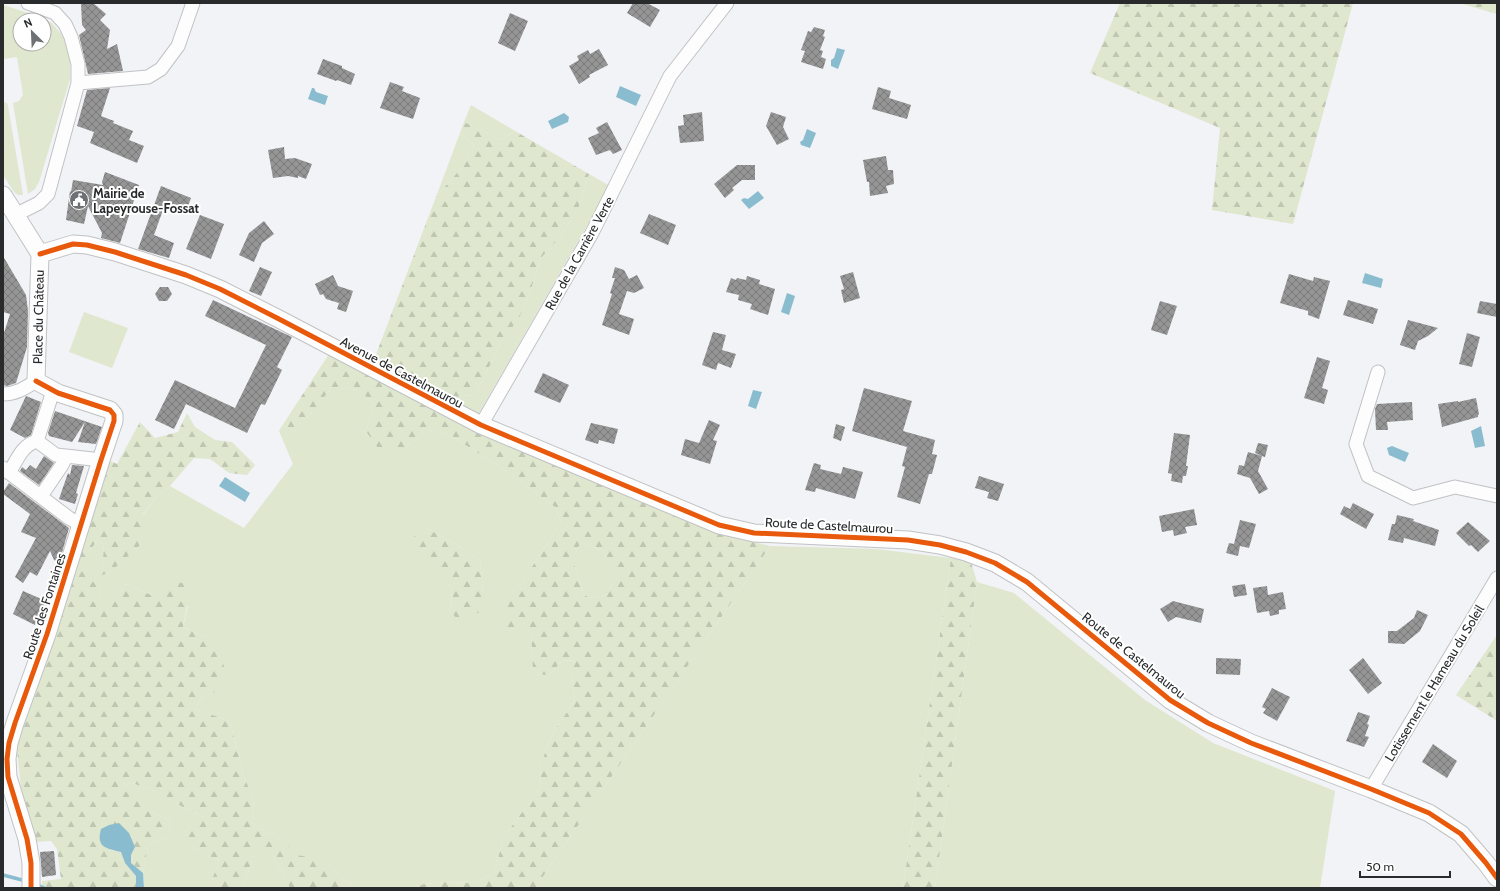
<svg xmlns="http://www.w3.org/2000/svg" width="1500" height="891" viewBox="0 0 1500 891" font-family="Cabin,sans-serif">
	<defs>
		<pattern id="forest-firs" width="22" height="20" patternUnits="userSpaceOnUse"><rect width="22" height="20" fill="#dfe7ce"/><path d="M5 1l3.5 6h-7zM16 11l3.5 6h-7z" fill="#bfc6b1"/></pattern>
		<pattern id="building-cross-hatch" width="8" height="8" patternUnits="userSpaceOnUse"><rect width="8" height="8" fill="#959596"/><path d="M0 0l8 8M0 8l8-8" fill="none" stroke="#7a7a7b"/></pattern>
	</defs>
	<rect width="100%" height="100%" fill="#f1f3f6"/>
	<!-- grass -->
	<path fill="#dfe7ce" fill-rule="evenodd" d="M3,5L38,16L52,23L61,34L65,42L70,60V79L39,182L35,189L28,194L13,103L19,101L23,95L17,57L3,59ZM20,20H44V44H20Z
		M3,102L7,103L8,106L23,195H18L14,192L3,175Z
		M471,105L515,131L501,140L464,122Z
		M460,133L474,145L463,166L436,197Z
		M589,174L610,186L479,413L442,398L475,395L502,341L519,317L529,296L540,259L559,238L578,209Z
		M84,312L128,328L112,368L69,352Z
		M332,387L359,390L375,405L366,431L403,450L415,440L431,430L454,438L493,462L555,507L561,522L521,584L501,605L531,631L533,674L549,675L562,661L576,660L572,678L575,700L553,733L540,766L541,787L503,838L494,875L470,883L446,882L424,884L414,888H356L340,875L326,861L298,856L279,838L259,828L252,822L254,801L243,774L230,721L195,709L202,697L218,691L206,638L183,627L188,606L165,595H151L125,584L111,609L101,601L100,588L89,577V553L97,540L104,544L102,575L110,573L125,557L137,551L143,535V515L155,498L170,486L244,528L293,464L279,431L282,426L292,429L310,414ZM426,528L456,544L480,561L483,592V611L451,612L452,588L442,577Z
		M581,542L603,551L614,579L607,595L590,598L584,595L574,564V555Z
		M770,546L876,549L951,558L903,888H535Z
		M977,582L1014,593L1145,700L1213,743L1335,791L1320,888H935Z
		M132,783L160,793L186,809L204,817L187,844L219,861L209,888H144L143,873L148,845L168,835L171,822L151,811L119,787Z
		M256,844L273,856L290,888H242L248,873Z"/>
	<!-- forest -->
	<path fill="url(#forest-firs)" fill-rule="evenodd" d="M1120,3H1353L1293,224L1212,210L1220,128L1090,73Z
		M1459,3H1497V14Z
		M464,122L501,140L515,131L589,174L578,209L559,238L540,259L529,296L519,318L502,341L475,395L442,398L378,362L375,357L436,197L463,166L474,145L460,133Z
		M329,354L489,437L713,532L770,546L535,888H414L424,884L446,882L470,883L494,875L503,838L541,787L540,766L553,733L575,700L572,678L575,660L562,661L549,675L533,674L531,631L506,627L501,605L521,584L561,522L555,507L493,462L454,438L431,430L415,440L403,450L380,451L366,431L375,405L359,390L332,387C320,402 308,419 292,429L282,426ZM581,542L603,551L614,579L607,595L590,598L584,595L574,564V555Z
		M187,413L195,427L215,440L232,442L255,465L247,475L229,473L210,459L194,458L170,486L155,498L143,514V535L137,551L125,558L110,573L102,575L104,544L97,540L89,553V577L100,588L101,601L111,608L125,584L151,595H165L174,581L191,585L183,627L206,638L221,652L225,672L218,691L202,697L195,709L230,721L243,774L254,801L252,822L259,828L279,838L298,855L326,861L340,875L356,888H290L273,856L256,845L248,873L242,888H209L219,861L187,844L180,832L204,817L186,809L160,793L132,783L120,787L151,811L171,822L168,835L148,845L143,873L131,863V855L135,847L110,850L121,852L125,863L136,876V888H42V881L61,879L57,849L51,841L34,842L22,797L17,750L24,711L62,604L97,501L108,460L117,464L140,422L155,438L178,432Z
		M426,528L456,544L480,561L483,592V611L458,620L451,612L452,588L420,554L414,536Z
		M951,558L971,562L977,582L935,888H903Z
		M1497,635V721L1456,695Z"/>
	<!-- water -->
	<path fill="#8abccf" d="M837,48L845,50L838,69L831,66V60L834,58Z
		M620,86L641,95L636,106L616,97Z
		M312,88H314L316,92L328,96L325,105L308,99Z
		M564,113L569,117L568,122L552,129L548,121Z
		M807,129L816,133L810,148L801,145L800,142L803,140Z
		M758,191L764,198L749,209L741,200L744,198L748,199Z
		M1365,273L1383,279L1381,288L1362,283Z
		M787,293L795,296L789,315L781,312Z
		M753,390L762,392L756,409L748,406Z
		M1481,426L1485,446L1475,448L1471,431Z
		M1392,446L1409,453L1405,462L1389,455L1387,448Z
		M225,477L250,493L245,502L219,486Z
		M119,823L129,833L135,847L131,855V863L143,873L144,888H136V876L125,863L121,852C105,848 96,847 101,829L109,825Z"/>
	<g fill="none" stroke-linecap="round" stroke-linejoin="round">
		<!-- stream -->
		<path stroke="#8abccf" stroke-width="3.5" d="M3,875L26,881
			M36,884L44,888"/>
	</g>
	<!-- building -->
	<path fill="url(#building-cross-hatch)" d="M81,3H93L106,14L100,20L110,30L107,49L117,44L123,71L88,74L79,35L86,30L82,25Z
		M633,3H647L660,10L650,27L627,13Z
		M510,13L528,21L515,51L498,43Z
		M814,27L825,30L823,36L825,37L820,50L823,51L821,57L826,59L823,69L801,62L805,51L801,50L808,31L811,32Z
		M599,49L608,65L589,75L590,77L579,84L569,66L579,60L577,56L588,50L590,54Z
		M323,59L342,66V68L355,74L351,85L337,80L336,81L317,74Z
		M390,82L404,87L402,91L420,98L413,119L380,108Z
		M878,87L891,91L889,98L911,105L907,119L872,109Z
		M110,88L101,116L114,121L113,123L133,131L129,140L144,146L137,163L90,143L94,132L77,126L87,90Z
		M702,112L704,141L680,143L678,126L684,125L683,115Z
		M771,112L786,117L783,127L789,139L777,145L766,126Z
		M607,122L622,150L613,154L610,150L596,155L588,138L599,133L596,128Z
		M284,147L285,159L295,158L312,164L306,179L298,176V178L288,176L273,178L268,150Z
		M886,156L888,170H893L894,184L886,186L888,193L870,196L869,182H867L863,160Z
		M737,165H755V180H742L732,188L734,190L725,198L714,184Z
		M105,172L139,185L120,243L101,238L102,233L88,206L84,224L66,220L70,191L71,192L73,180L103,185L102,182Z
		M161,186L191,198L185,214L164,207L154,235L174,243L169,258L138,249Z
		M649,214L676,225L668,245L640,233Z
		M200,215L224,224L211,259L186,249Z
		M264,221L274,234L262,243L254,262L239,255L249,233Z
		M3,256L26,295L28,311L27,347L16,383L7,386L3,385V336L10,314L3,312Z
		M260,267L272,272L261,296L249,291Z
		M615,267L624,270L629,279L637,275L644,288L634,293L627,291L619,314L634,319L629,335L602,325L612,294L610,293L615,278H612Z
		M853,272L860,298L844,303L841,290L844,289L840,276Z
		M1289,274L1313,281L1314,277L1330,281L1319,319L1308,315V311L1280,303Z
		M333,275L338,286L353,291L346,312L337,309L339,303L326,299L323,294L320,295L315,284Z
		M747,276L760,280L759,284L775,289L768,315L750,309L752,304L738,300L739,295L726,292L731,278L736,280L737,278L746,280Z
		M160,287H168L172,294L167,301H159L155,294Z
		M213,300L292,337L277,367L282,370L265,405L261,404L247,433L186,404L174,429L155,420L175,380L235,408L266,345L205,316Z
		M1348,300L1378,309L1373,324L1343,315Z
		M1160,301L1177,306L1167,335L1151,330Z
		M1480,301L1497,304V317L1477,313Z
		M1408,320L1438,328L1428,336L1418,341L1415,350L1400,345Z
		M713,332L726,335L722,350L736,354L731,368L718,363L716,370L702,365Z
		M1467,333L1480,337L1472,367L1459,364Z
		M1317,357L1330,361L1322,388L1328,390L1324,404L1304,398Z
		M543,373L569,385L560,403L534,392Z
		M864,388L912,401L903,431L935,440L932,454L937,455L932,474H929L920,504L897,497L905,467L902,466L907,447L852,431Z
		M26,396L41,402L31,435L25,438L10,430Z
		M1476,398L1479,414L1478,415V417L1442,427L1438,404L1458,401V402Z
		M1412,402L1413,420L1387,422L1388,430H1376L1375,409L1377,404Z
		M55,411L102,427L96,444L78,442L85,422L72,442L49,436L48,433Z
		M709,420L720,425L713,440L717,441L710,464L681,455L685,439L699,443Z
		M591,423L618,429L614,444L599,440L598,444L585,440Z
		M836,424L845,427L841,441L833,438Z
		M1174,433L1190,435L1186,466H1188L1186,476H1183L1182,483L1171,481L1172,474L1168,473Z
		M1258,443L1268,445L1265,457L1262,456L1258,471L1268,489L1259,494L1250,478L1237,474L1239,465L1244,466L1248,452L1262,456L1255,453Z
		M44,456L54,463L39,485L20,471L22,467L26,470L30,465L36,469Z
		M814,463L821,465L820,469L841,474L843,467L863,472L855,499L816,488L815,492L805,490Z
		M72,465L84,466L76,493L78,494L75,504L59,499L68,473L70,475Z
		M979,476L1004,484L998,501L987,498L989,492L975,488Z
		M9,483L69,528L59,563L54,560L50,551L37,576L30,572L23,583L15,577L36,538L21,532L30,514L3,494V492Z
		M1353,503L1374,514L1366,529L1340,514L1344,506L1350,509Z
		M1194,509L1197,525L1185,527L1187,533L1174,536L1173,530L1162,532L1159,516Z
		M1397,515L1414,519L1413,521L1439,530L1435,546L1404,538L1403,543L1388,540L1392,524H1395Z
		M1240,520L1256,524L1249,548L1240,546L1238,556L1226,553L1229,543L1234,544Z
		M1468,522L1490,541L1478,552L1471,545L1469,546L1456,533Z
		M1245,584L1247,595L1234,597L1232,586Z
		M1267,586L1268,595L1283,592L1286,609L1279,610V614L1270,616L1269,611L1257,613L1253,588Z
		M23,591L46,601L35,625L13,614Z
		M1173,601L1204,609L1201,623L1176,617L1168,622L1160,609Z
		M1417,610L1428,615L1420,631L1404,644L1388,643V631H1397L1414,618Z
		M1216,658L1241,659L1240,675L1216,674Z
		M1363,658L1382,683L1368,694L1349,670Z
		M1272,688L1290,697L1277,721L1263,713L1266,709L1262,707Z
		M1358,712L1370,716L1367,724L1369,725L1365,736L1369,737L1364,747L1346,741Z
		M1433,744L1457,761L1447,778L1422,762Z
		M54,851L56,875L42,877L40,852Z"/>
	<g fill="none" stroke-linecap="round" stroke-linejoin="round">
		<defs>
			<path id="minor" d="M78,83L148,77L161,69L178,46L193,3
				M15,215L39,203L48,194L78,83V64L71,37L65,24L55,13L28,3
				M1378,372L1356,444L1368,476L1413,498L1455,487L1497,496
				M3,394C16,394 25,388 36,381
				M481,425L592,233L670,76L727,3
				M66,456L101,460
				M3,468L69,518L81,525
				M9,473C17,460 22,445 37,441
				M41,496L62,465L66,456L56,455L37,441L53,391
				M1371,789L1497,578"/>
			<path id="tertiary" d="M3,195L40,254
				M40,254L73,244L87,245L115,252L186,275L220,289L279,319L481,425L719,525L754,533L908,540L940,545L966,552L995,563L1027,582L1170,700L1208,723L1251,743L1371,789L1429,813L1461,834L1486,863L1497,878
				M31,888V863L27,839L8,777L7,759L9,743L15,723L47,634L101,460L114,421V415L110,410L58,393L36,381L40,254"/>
		</defs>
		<!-- minor casing -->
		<use href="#minor" stroke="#c1c2c4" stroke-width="15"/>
		<!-- tertiary casing -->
		<use href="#tertiary" stroke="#c1c2c4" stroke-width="19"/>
		<!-- minor -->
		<use href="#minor" stroke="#fdfdfe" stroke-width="13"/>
		<!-- tertiary -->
		<use href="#tertiary" stroke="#fdfdfe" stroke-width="17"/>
		<defs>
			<path id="cycleway" d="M40,254L73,244L87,245L115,252L186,275L220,289L279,319L481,425L719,525L754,533L908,540L940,545L966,552L995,563L1027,582L1170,700L1208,723L1251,743L1371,789L1429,813L1461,834L1486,863L1497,878
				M31,888V863L27,839L8,777L7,759L9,743L15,723L47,634L101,460L114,421V415L110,410L58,393L36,381"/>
		</defs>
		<!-- cycleway casing -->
		<use href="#cycleway" stroke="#fff" stroke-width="8"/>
		<!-- cycleway -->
		<use href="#cycleway" stroke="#e8590c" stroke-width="5"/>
	</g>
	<!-- icons -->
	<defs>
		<symbol id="civic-disc" viewBox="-11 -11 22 22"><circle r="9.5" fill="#6e7073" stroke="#fff"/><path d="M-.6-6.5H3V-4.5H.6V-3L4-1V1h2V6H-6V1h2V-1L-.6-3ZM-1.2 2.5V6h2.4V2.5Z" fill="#fff"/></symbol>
	</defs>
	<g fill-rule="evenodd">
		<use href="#civic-disc" x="68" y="189" width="22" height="22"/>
	</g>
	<g text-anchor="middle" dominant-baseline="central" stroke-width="4" stroke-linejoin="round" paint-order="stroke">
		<!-- poi labels -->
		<g font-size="13" font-weight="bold" fill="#282a2c" stroke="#fff" text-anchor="start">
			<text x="93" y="193">Mairie de<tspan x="93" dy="15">Lapeyrouse-Fossat</tspan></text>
		</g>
		<!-- street labels -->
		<g font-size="13" fill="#282a2c" stroke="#fff">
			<text transform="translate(579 253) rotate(-61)">Rue de la Carrière Verte</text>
			<text transform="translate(38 317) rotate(-89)">Place du Château</text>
			<text transform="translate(402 372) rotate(28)">Avenue de Castelmaurou</text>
			<text transform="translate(829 525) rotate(3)">Route de Castelmaurou</text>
			<text transform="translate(44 606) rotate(-72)">Route des Fontaines</text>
			<text transform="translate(1134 655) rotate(39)">Route de Castelmaurou</text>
			<text transform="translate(1434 683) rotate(-59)">Lotissement le Hameau du Soleil</text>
		</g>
	</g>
	<!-- border -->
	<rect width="1500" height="891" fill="none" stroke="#282a2c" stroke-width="8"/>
	<!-- north arrow -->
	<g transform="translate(32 32) rotate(336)"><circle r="19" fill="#ffffff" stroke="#a9aaab"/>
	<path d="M0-3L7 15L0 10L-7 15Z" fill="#6e7073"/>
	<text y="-6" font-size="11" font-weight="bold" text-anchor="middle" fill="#282a2c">N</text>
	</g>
	<!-- scale -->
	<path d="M1360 871v6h90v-6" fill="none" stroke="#282a2c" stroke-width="2"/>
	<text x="1366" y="871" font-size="12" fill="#282a2c" stroke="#ffffff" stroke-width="3" paint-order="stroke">50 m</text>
</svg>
